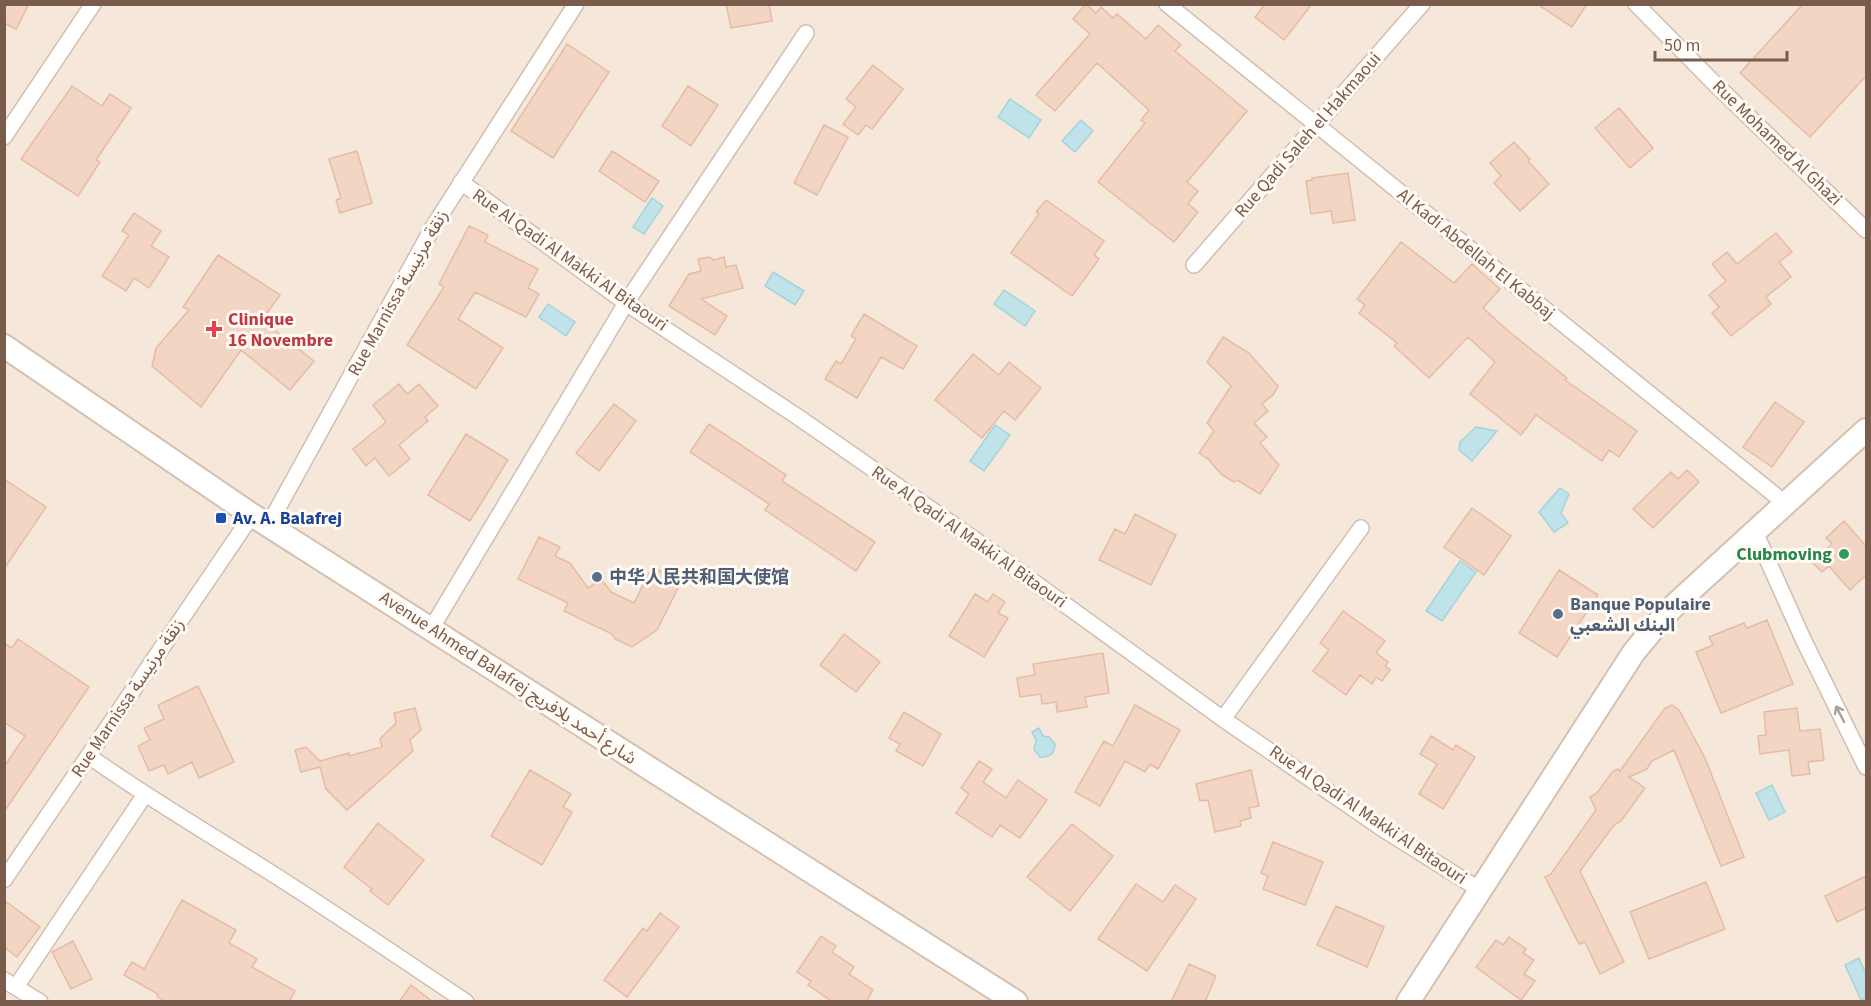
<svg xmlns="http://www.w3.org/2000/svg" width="1871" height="1006" viewBox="0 0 1871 1006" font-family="'Source Sans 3','Noto Sans Arabic','Noto Sans SC',sans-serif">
	<rect width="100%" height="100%" fill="#fdf6ec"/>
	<!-- residential -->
	<path fill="#f5e8da" d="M5,5H1866V1001H5Z"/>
	<!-- water -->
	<path fill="#bfe3e8" stroke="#a5d3da" stroke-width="1.5" d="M1010,99L1041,120L1029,138L998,117Z
		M1081,120L1093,131L1075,152L1062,141Z
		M652,198L663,206L644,234L633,227Z
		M773,272L804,291L795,305L765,286Z
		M1004,290L1035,311L1025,326L994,304Z
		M548,304L575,322L566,336L539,317Z
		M995,425L1010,435L984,471L970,461Z
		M1476,427L1497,431L1472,461L1459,450L1460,442Z
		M1560,488L1569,494L1561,513L1568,523L1554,532L1539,512Z
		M1460,561L1476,572L1442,621L1426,611Z
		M1039,728L1043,736L1049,737L1055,744C1055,753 1050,758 1040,757L1034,750L1036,740L1032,732Z
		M1772,785L1785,812L1769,820L1756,793Z
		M1859,958L1866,974V998L1861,1000L1845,965Z"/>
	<!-- building -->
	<path fill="#f3d5c3" stroke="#e6bba3" stroke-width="1.5" d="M4,4H29L16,29L4,23Z
		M726,4H769L772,21L731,28Z
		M1086,4L1096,13L1101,7L1113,18L1117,14L1146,39L1158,25L1181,45L1175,51L1247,111L1187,182L1198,191L1188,204L1198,212L1174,242L1098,182L1145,123L1141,120L1149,110L1097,63L1055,111L1036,95L1090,34L1073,19Z
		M1265,4H1312L1284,40L1255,17Z
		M1537,4H1587L1572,27Z
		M1803,4H1866V76L1810,137L1740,73Z
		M567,44L609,72L553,158L511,131Z
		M873,65L903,89L872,129L866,125L858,135L843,124L856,107L846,99Z
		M72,86L102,106L110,94L131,108L96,160L100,162L78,196L21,159Z
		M688,86L718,105L691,146L662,126Z
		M1619,108L1653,148L1630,168L1595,128Z
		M824,125L848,137L817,195L794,183Z
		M1514,142L1530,159L1528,161L1549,184L1520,211L1494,183L1501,176L1490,163Z
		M357,151L372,203L340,213L336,200L341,198L329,159Z
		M612,151L659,181L645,202L599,171Z
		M1348,173L1355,220L1333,223L1331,211L1311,214L1306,181L1312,180V178Z
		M1046,200L1104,241L1094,255L1099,259L1072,296L1011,253L1039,214L1036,212Z
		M134,213L161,231L151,246L169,257L149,288L134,278L126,291L102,276L129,235L122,231Z
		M469,226L488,235L485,242L538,269L528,288L539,294L526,317L475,292L458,319L503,348L476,389L407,345L444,287L439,284Z
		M1776,233L1792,252L1779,262L1791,277L1766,297L1771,304L1731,336L1712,313L1719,307L1709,295L1726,281L1712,264L1727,252L1737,264Z
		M1401,242L1454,283L1472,264L1500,289L1483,308L1507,330L1567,378L1565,380L1637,431L1619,457L1609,450L1602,461L1536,415L1521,435L1470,394L1495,362L1468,337L1429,378L1394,346L1397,343L1359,313L1365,305L1357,299Z
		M218,255L280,295L262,320L314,361L290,390L241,350L201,407L152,366L156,348L189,310L183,307Z
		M709,257L714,260L724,257L726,267L736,265L743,288L701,299L727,316L715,335L669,306L689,274L701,271L698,259Z
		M864,314L917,346L903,369L881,357L857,398L825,379L836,361L841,364L856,339L851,336Z
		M1223,337L1249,353L1278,386L1273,395L1262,404L1268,411L1254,423L1267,437L1260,443L1279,465L1260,494L1237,480L1234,482L1222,475L1208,459L1199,453L1214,431L1207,423L1231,386L1207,362Z
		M973,354L999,375L1009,362L1041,388L1015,420L1004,411L982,438L935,400Z
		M399,384L407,394L419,384L438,406L425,417L428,421L399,445L410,459L389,476L375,458L366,466L353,449L386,422L373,405Z
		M1775,402L1804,422L1772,467L1743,447Z
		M614,404L636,421L599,471L576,453Z
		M709,424L786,475L782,481L875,542L856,571L765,510L769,504L690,452Z
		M466,434L508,460L470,521L428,495Z
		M1687,470L1699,482L1653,528L1633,509L1671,472L1678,479Z
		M4,479L46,507L4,569Z
		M1472,508L1511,536L1484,575L1444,547Z
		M1135,514L1176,535L1151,585L1099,560L1115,529L1125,534Z
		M1844,521L1866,546V575L1850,590L1829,566L1822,572L1812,562L1832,544L1826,538Z
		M539,537L560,547L555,556L570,563L588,588L601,579L611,592L634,603L652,567L673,577L679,586L657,630L632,647L615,639L612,634L564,611L568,603L518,579Z
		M1559,570L1598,595L1557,657L1519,633Z
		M975,594L988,602L993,594L1005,602L998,613L1008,618L984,657L949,636Z
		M1343,611L1385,641L1376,653L1388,662L1385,666L1390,670L1382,681L1376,677L1372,684L1360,675L1346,695L1313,671L1329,650L1320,643Z
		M1767,620L1793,684L1721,713L1696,652L1713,645L1709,637L1744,623L1747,628Z
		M844,634L880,662L856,692L820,665Z
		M18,639L89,687L4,812V767L25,736L4,722V643L12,648Z
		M1103,653L1109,693L1085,697L1087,707L1057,712L1056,702L1042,704L1041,694L1020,697L1017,678L1035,675L1033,664Z
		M198,686L234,762L199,778L192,762L168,774L164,765L149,771L138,746L150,740L144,728L164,719L158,705Z
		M1135,705L1180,730L1158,769L1150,764L1145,772L1125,761L1100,806L1075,792L1104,741L1113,746Z
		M1672,705L1679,710L1705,758L1744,857L1721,866L1674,750L1652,761L1647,769L1629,777L1645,788L1621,821L1614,825L1580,871L1624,962L1600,974L1585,942L1579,944L1545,877L1551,874L1596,810L1590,797L1597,793L1612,772L1618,769L1620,771L1665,708Z
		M415,708L421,730L410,740L413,751L347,810L326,789L320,767L301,772L295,750L306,747L320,761L349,753V756L382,747L380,739L396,723L394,713Z
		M1797,708L1800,731L1820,729L1824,760L1808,762L1810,774L1792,776L1789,750L1760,754L1758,736L1766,735L1764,712Z
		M904,712L941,734L923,766L896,751L900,744L889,738Z
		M1431,736L1453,750L1456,745L1475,757L1443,809L1419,794L1437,764L1420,754Z
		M979,761L992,769L983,782L1006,798L1018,780L1047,800L1020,838L1000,825L992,837L956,813L969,794L961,788Z
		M530,770L571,794L563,807L572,812L542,865L491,836Z
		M1251,770L1259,806L1249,808L1251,818L1240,821L1241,826L1215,832L1208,800L1200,801L1196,784Z
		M378,823L424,860L388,905L370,891L372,889L344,867Z
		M1072,824L1113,856L1070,911L1027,877Z
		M1273,842L1323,862L1305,905L1263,889L1268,876L1261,873Z
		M1866,876V908L1837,922L1825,896Z
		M1706,882L1725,929L1649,959L1630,912Z
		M1136,884L1163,902L1175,885L1196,899L1147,971L1098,939Z
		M4,900L40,927L17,957L4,947Z
		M182,900L236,930L229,943L257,959L252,967L295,991L289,1002H166L157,996L158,994L124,975L132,962L144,969Z
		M1336,906L1384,927L1367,967L1317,945Z
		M660,913L679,927L627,997L604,980L643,928L647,931Z
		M821,936L836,946L832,952L854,967L849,974L873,990L866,1002H833L808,985L811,981L797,972Z
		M1509,937L1526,949L1523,953L1534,960L1524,974L1535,981L1521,1000L1476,967L1496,940L1503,945Z
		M73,941L92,979L71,989L52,952Z
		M1189,964L1216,976L1205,1002H1171Z
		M411,985L433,1002H399Z"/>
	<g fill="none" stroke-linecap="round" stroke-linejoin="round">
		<defs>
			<path id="street" d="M1167,4L1786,504
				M1636,4L1716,85L1866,230
				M4,137L93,4
				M461,182L626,303L798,417L991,551L1223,719L1386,831L1480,890
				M1194,265L1422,4
				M268,526L433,227L576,4
				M1755,532L1803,639L1866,767
				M431,629L626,303L806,33
				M1223,719L1361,528
				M89,756C146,797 205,831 265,869C333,912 399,957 466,1002
				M4,880L252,515
				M4,980L40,1002
				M16,987L144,796"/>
			<path id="secondary" d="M4,346L252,515L1016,1002
				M1408,1002L1634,652L1663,617L1679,601L1866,430"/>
		</defs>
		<!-- street casing -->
		<use href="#street" stroke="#d1beb0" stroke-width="18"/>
		<!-- secondary casing -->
		<use href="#secondary" stroke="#d6c0b0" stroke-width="26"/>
		<!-- street -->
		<use href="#street" stroke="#fff" stroke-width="15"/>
		<!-- secondary -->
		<use href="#secondary" stroke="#fff" stroke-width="22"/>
	</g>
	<!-- one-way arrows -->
	<defs><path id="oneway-shaft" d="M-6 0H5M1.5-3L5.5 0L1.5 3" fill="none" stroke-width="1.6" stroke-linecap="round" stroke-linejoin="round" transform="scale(1.5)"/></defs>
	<use stroke="#af9d94" href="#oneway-shaft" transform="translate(1840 714) rotate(-117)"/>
	<!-- markers -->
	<path fill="#e0444e" stroke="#fffaf3" stroke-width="2" d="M211 320h6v6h6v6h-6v6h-6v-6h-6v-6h6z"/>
	<rect fill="#1a4fb4" stroke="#fffaf3" stroke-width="2" x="215" y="512" width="12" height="12" rx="3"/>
	<circle fill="#2e9e5b" stroke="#fffaf3" stroke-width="2" cx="1844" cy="554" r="6"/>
	<g fill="#5c6f8a" stroke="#fffaf3" stroke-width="2">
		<circle cx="597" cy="577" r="6"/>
		<circle cx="1558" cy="614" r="6"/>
	</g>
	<g text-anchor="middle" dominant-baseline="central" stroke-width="6" stroke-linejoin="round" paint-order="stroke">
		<!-- street labels -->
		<g font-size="18" fill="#7a5c4d" stroke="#fffaf3">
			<text transform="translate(1308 135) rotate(-49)">Rue Qadi Saleh el Hakmaoui</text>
			<text transform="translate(1777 143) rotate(44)">Rue Mohamed Al Ghazi</text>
			<text transform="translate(1476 254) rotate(39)">Al Kadi Abdellah El Kabbaj</text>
			<text transform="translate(570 260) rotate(35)">Rue Al Qadi Al Makki Al Bitaouri</text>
			<text transform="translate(398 293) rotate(-61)">Rue Marnissa زنقة مرنيسة</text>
			<text transform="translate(969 537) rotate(35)">Rue Al Qadi Al Makki Al Bitaouri</text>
			<text transform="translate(508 678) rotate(33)">Avenue Ahmed Balafrej شارع أحمد بلافريج</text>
			<text transform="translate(128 698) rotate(-56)">Rue Marnissa زنقة مرنيسة</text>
			<text transform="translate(1368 815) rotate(34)">Rue Al Qadi Al Makki Al Bitaouri</text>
		</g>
		<!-- health labels -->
		<g font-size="18" font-weight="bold" fill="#be3a42" stroke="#fffaf3" text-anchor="start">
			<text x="228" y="319">Clinique<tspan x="228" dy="21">16 Novembre</tspan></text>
		</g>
		<!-- transit labels -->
		<g font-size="18" font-weight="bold" fill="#164399" stroke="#fffaf3" text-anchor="start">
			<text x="233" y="518">Av. A. Balafrej</text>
		</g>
		<!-- leisure labels -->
		<g font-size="18" font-weight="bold" fill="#27864d" stroke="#fffaf3" text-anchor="end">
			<text x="1832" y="554">Clubmoving</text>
		</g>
		<!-- service labels -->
		<g font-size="18" font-weight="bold" fill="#4e5e75" stroke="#fffaf3" text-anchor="start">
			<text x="609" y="577">中华人民共和国大使馆</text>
			<text x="1570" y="604">Banque Populaire<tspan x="1570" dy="21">البنك الشعبي</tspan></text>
		</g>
	</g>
	<!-- border -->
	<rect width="1871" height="1006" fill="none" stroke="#7a5c4d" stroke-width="12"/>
	<!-- scale -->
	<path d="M1655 51v9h132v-9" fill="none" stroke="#7a5c4d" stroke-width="3"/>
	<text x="1664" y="51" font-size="18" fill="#7a5c4d" stroke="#fffaf3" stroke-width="4.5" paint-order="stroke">50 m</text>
</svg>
